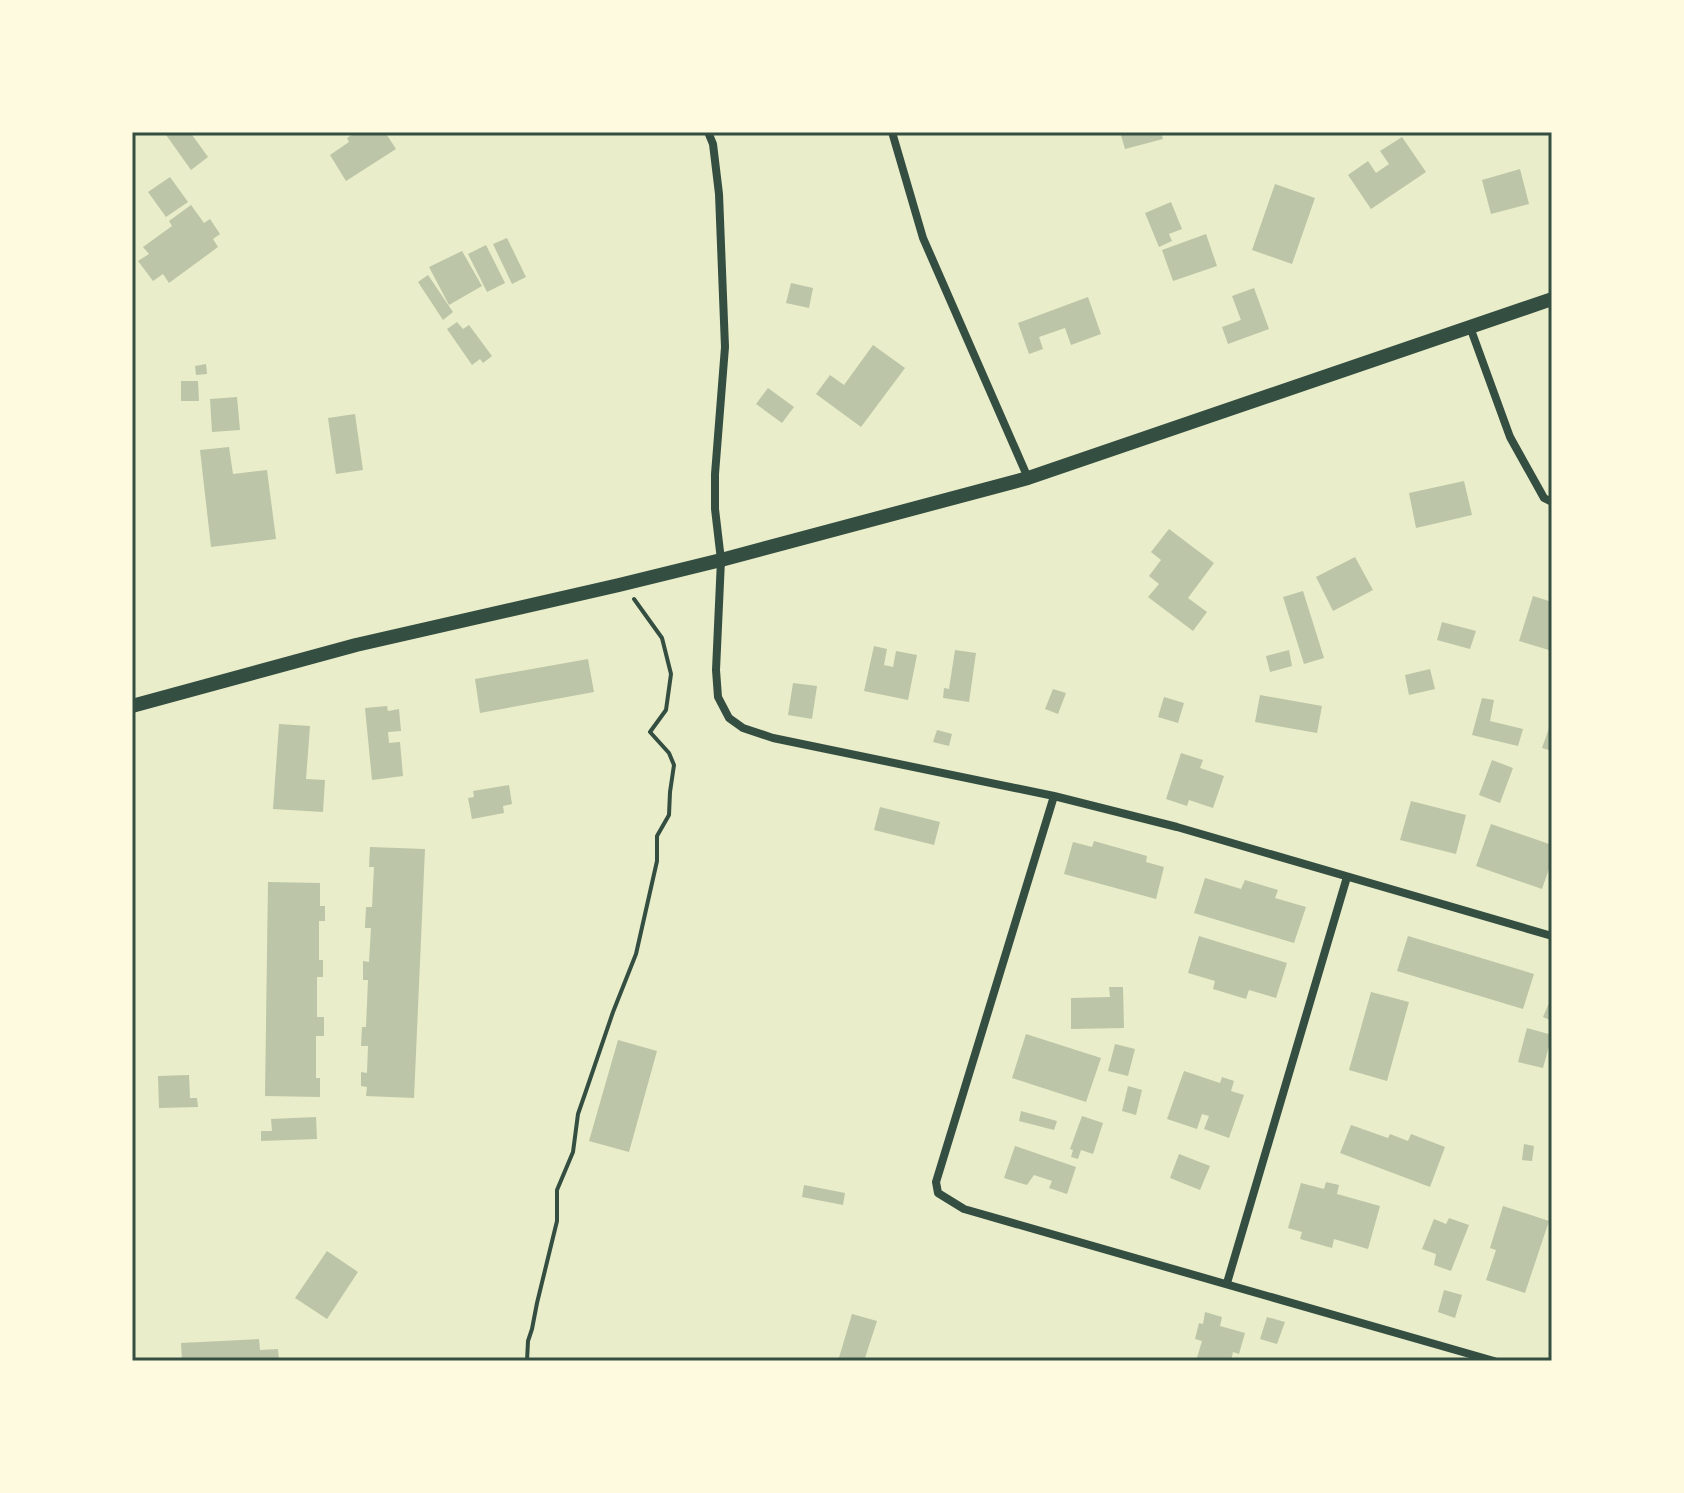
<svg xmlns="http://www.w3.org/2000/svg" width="1684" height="1493" viewBox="0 0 1684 1493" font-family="Barlow,sans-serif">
	<rect width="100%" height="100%" fill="#e9edc9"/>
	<!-- building -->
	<path fill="#bcc5a7" d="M164,132H190L208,157L191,170Z
		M357,132H385L396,149L346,181L330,155L349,142L347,138Z
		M1120,132H1161L1163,139L1125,149Z
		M1402,137L1426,172L1371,209L1348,175L1368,161L1376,173L1389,164L1380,151Z
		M1520,169L1529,204L1491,214L1482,180Z
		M170,177L188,202L166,217L148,192Z
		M1275,184L1315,198L1292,264L1252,250Z
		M1171,202L1182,229L1169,234L1172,241L1159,247L1145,213Z
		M191,205L204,223L210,219L220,234L213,239L218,247L169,283L163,274L153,281L138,261L149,254L143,247L172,226L169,221Z
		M1206,234L1217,266L1173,281L1162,250Z
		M507,238L526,277L512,284L493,244Z
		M486,245L505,283L487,292L468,254Z
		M462,251L482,286L449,305L429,267Z
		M428,275L453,312L443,320L418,282Z
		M791,283L813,288L809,308L786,303Z
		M1254,288L1269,329L1228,344L1222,327L1241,320L1232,296Z
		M1088,297L1101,334L1071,345L1065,328L1039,337L1043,349L1029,354L1018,323Z
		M457,322L463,329L469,325L492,356L483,363L480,359L472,365L447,329Z
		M873,345L905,368L861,427L816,394L830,375L844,385Z
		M206,364L207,374L196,375L195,366Z
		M181,381H198L199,401H181Z
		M768,388L794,407L782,423L756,404Z
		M237,397L240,430L212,432L210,399Z
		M355,414L363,470L336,474L328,418Z
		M229,447L233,474L267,470L276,539L211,547L200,450Z
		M1464,481L1472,515L1416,528L1409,493Z
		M1169,529L1214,563L1188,598L1207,612L1193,631L1148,597L1159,584L1149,576L1161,560L1151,552Z
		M1355,557L1373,590L1333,611L1316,577Z
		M1303,591L1324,658L1304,664L1283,597Z
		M1533,596L1552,602V651L1519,641Z
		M1442,622L1476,631L1470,649L1437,640Z
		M874,646L887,649L884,665L893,667L896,651L917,655L908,700L864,691Z
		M955,650L976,653L969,702L943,698L944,688L949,689Z
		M1289,650L1292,666L1270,672L1266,656Z
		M588,659L594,692L480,713L475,679Z
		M1430,669L1435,689L1409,695L1405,675Z
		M793,683L817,686L812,719L788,715Z
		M1053,689L1066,693L1058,714L1045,709Z
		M1260,695L1322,706L1317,733L1255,722Z
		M1164,697L1184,703L1178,723L1158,717Z
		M1482,698L1494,700L1490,721L1523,729L1518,746L1472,735Z
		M387,706L388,711L399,709L401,731L388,732L389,743L400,742L403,776L372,780L365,708Z
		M1552,720V751L1542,748Z
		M279,724L310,726L306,779L325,780L323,812L273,809Z
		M937,730L952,734L949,746L933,742Z
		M1181,753L1203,760L1200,768L1224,776L1213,808L1189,800L1187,806L1166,799Z
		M1492,760L1513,768L1500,803L1479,795Z
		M509,785L512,804L503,806L504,813L472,819L468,798L474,797L473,791Z
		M1411,801L1466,815L1456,854L1400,840Z
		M880,807L940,822L934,845L874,830Z
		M1491,824L1552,845V860L1542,889L1476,866Z
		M1094,841L1147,856L1146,862L1164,867L1156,899L1064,874L1073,842L1092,847Z
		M370,847L425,849L414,1098L366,1096L367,1087L361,1086V1072L367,1073L368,1046H361L362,1027H366L368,980H363V961L369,962L371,928H365L366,907H372L374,867H369Z
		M1205,878L1241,889L1245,880L1278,890L1275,898L1306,907L1294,943L1194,913Z
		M268,882L320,883V906H325V921H319V960H323V977H317V1017H324V1036H316V1078H320V1097L265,1096Z
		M1199,936L1287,963L1276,998L1249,990L1246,999L1213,989L1215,981L1188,973Z
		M1408,936L1534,974L1523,1009L1397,971Z
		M1109,987H1123L1124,1028L1071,1029V998L1110,997Z
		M1371,992L1409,1002L1387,1081L1349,1070Z
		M1552,996V1021L1543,1017Z
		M1527,1028L1552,1035L1543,1068L1518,1062Z
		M1026,1034L1101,1058L1086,1102L1012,1078Z
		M618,1040L657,1051L629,1152L589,1141Z
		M1115,1044L1135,1049L1128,1076L1108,1071Z
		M1184,1071L1220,1083L1222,1077L1234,1081L1231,1091L1244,1095L1229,1138L1204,1129L1209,1116L1202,1114L1197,1129L1167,1119Z
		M189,1075L190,1098H197L198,1107L159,1108L158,1076Z
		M1128,1086L1142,1090L1136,1115L1122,1111Z
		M1021,1111L1057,1121L1054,1130L1019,1121Z
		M1082,1116L1103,1123L1093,1154L1081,1150L1078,1159L1071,1157L1073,1150L1070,1149Z
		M316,1117L317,1139L261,1141V1131H272L271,1119Z
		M1351,1125L1388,1138L1390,1134L1408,1141L1411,1134L1445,1147L1430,1187L1340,1153Z
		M1524,1144L1534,1146L1532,1161L1522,1160Z
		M1015,1146L1076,1167L1067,1194L1049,1188L1052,1181L1034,1175L1027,1185L1004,1178Z
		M1179,1154L1210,1166L1200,1190L1170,1178Z
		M1326,1182L1339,1185L1337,1194L1380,1206L1368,1249L1334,1239L1332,1248L1300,1239L1302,1232L1288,1228L1301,1183L1324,1189Z
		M804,1185L845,1193L843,1205L802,1197Z
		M1503,1206L1549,1221L1525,1293L1486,1280L1496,1250L1490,1248Z
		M1449,1218L1469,1225L1451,1271L1434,1265L1436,1254L1422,1249L1434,1219L1446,1224Z
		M327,1251L358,1272L327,1319L295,1298Z
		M1444,1290L1462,1295L1455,1318L1438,1312Z
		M1205,1312L1222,1317L1220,1326L1245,1333L1239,1354L1233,1352L1231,1361H1196L1202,1341L1195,1339L1199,1323L1203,1324Z
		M852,1314L877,1321L864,1361H838Z
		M1267,1317L1285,1322L1277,1344L1260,1339Z
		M259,1339L260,1350L278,1349L279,1361H182L181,1343Z"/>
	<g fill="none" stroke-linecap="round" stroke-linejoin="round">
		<!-- path -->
		<path stroke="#344e41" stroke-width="4" d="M527,1361L528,1341L532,1329L537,1303L557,1221V1190L573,1152L578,1114L587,1088L613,1012L636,954L657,861V836L669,815L670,792L674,765L669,753L650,732L666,710L671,674L662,638L634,599"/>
		<!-- minor -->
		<path stroke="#344e41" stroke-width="8" d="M708,132L713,144L719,194L725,347L715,474V509L721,560L716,670L718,697L729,718L743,728L773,738L1054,796L1177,827L1552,936
			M892,132L923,238L1028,478
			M1470,327L1510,437L1544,498L1552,502
			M1054,796L936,1182L938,1193L964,1209L1494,1361
			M1227,1283L1347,877"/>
		<!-- tertiary -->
		<path stroke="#344e41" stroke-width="14" d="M132,706L356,645L619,585L721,560L1028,478L1552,299"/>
	</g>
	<!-- border -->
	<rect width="1684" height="1493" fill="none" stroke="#fefae0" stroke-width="268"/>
	<rect x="134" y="134" width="1416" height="1225" fill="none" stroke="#344e41" stroke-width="3"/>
</svg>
